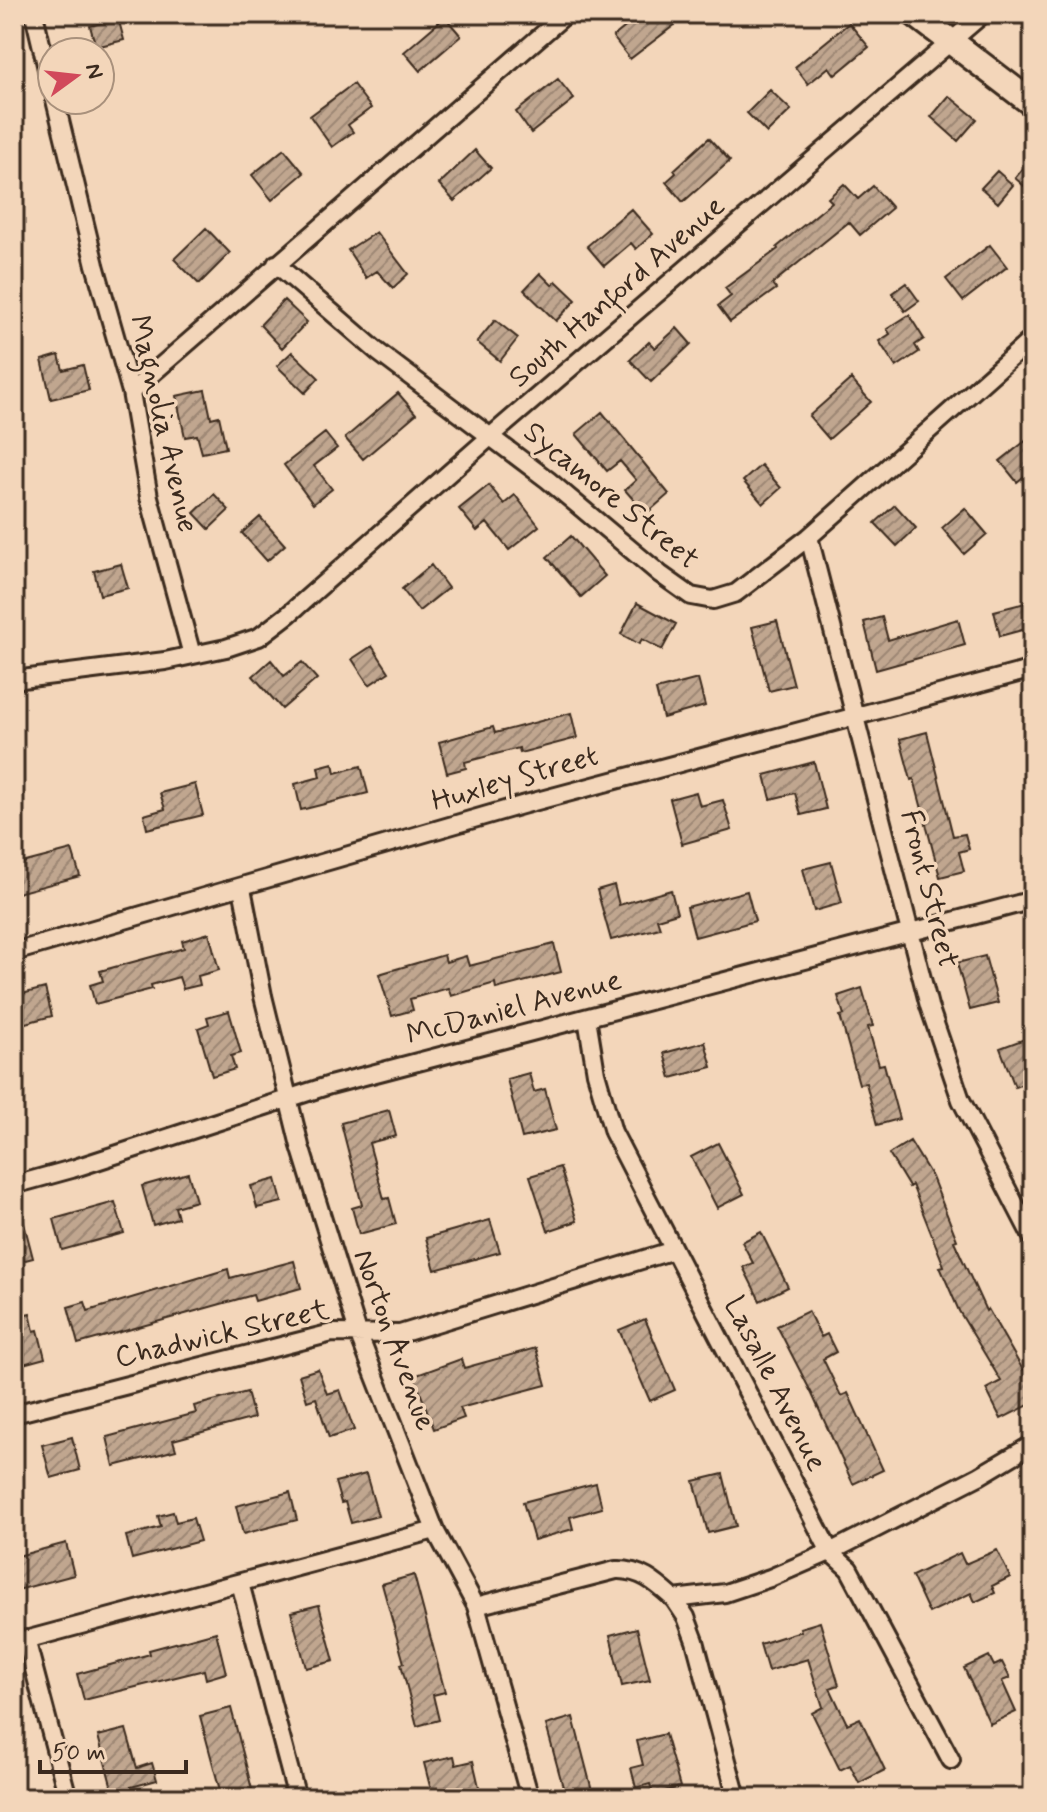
<svg xmlns="http://www.w3.org/2000/svg" width="1047" height="1812" viewBox="0 0 1047 1812" font-family="Mynerve,sans-serif">
	<defs>
		<pattern id="building-hatch" width="6" height="6" patternUnits="userSpaceOnUse" patternTransform="scale(2)"><rect width="6" height="6" fill="#c0a68f"/><path d="M-1 1l2-2M0 6l6-6M5 7l2-2" fill="none" stroke="#9d8774"/></pattern>
	</defs>
	<rect width="100%" height="100%" fill="#f3d6ba"/>
	<filter id="ink" filterUnits="userSpaceOnUse"><feTurbulence type="fractalNoise" baseFrequency=".0125" numOctaves="2"/><feDisplacementMap in="SourceGraphic" scale="16" xChannelSelector="R" yChannelSelector="G"/><feConvolveMatrix kernelMatrix="1 2 1 2 8 2 1 2 1" color-interpolation-filters="sRGB"/></filter>
	<g filter="url(#ink)">
		<!-- building -->
		<path fill="url(#building-hatch)" stroke="#3b2a1e" stroke-width="2" d="M99,14H117L124,40L96,47L90,26L101,23Z
			M621,14H689L630,59L613,37L629,24Z
			M445,17L461,36L420,71L404,52Z
			M849,23L869,47L835,75L829,67L808,84L795,67Z
			M558,79L574,99L531,133L516,112Z
			M353,84L371,108L348,125L353,132L332,147L310,116Z
			M770,90L791,110L767,133L747,113Z
			M949,96L977,119L958,141L931,117Z
			M709,138L730,161L683,202L666,182L676,173L674,170Z
			M284,149L304,173L272,200L252,175Z
			M475,150L491,168L454,201L439,184Z
			M1033,157V194L1015,178Z
			M997,171L1013,185L998,203L981,188Z
			M844,184L858,199L873,186L892,208L860,235L849,222L772,284L776,289L730,322L718,306L731,296L725,288L778,249L777,247L832,202L828,198Z
			M631,209L653,234L636,249L631,243L604,266L587,246Z
			M206,228L230,253L199,284L174,259Z
			M376,232L408,274L393,288L377,271L366,278L348,250Z
			M990,245L1007,267L963,301L946,279Z
			M540,273L552,285L556,281L576,300L556,321L524,290Z
			M906,283L919,301L905,311L892,293Z
			M284,300L307,322L282,348L260,325Z
			M909,315L924,339L915,345L919,352L896,367L879,341L890,334L887,329Z
			M495,320L518,338L500,361L477,342Z
			M677,328L691,344L651,382L630,360L649,342L655,348Z
			M292,352L319,378L305,393L277,366Z
			M59,355L63,370L83,365L89,390L51,399L42,360Z
			M851,379L871,402L829,439L809,416Z
			M205,390L211,418L219,416L226,448L202,453L197,435L185,437L176,396Z
			M398,393L416,414L363,459L345,438Z
			M602,412L669,494L646,514L625,490L636,480L620,461L607,471L576,434Z
			M325,433L337,448L314,466L332,489L313,504L284,465Z
			M1033,435V469L1017,482L1000,461Z
			M761,465L781,488L763,504L743,481Z
			M489,485L504,504L515,495L539,526L509,550L487,523L477,531L459,509Z
			M214,494L229,510L209,529L194,513Z
			M895,505L916,528L897,546L875,523Z
			M965,508L987,534L964,554L942,528Z
			M260,517L285,545L267,561L242,533Z
			M571,536L605,576L581,597L547,557Z
			M121,564L128,588L100,595L94,571Z
			M431,565L448,588L419,611L402,589Z
			M1033,601V627L1000,636L994,611Z
			M637,603L676,624L662,650L642,639L639,644L621,634Z
			M882,617L888,640L958,619L965,645L876,670L864,622Z
			M777,621L794,685L769,691L752,627Z
			M372,646L389,672L369,685L352,659Z
			M271,660L284,676L302,662L317,679L282,709L253,676Z
			M698,679L705,706L663,718L656,690Z
			M571,713L577,738L520,753L519,748L465,762L466,768L447,773L439,742L493,727L495,733Z
			M927,732L953,836L965,834L969,849L959,852L964,871L940,877L914,779L911,780L900,739Z
			M814,762L826,809L801,815L795,793L771,799L765,775Z
			M333,763L335,773L361,766L368,793L301,810L295,784L320,777L318,767Z
			M195,784L203,815L147,829L144,815L165,809L160,793Z
			M696,792L700,806L723,800L732,830L682,844L670,799Z
			M72,850L80,876L14,894V865Z
			M831,862L842,903L814,911L803,869Z
			M614,885L619,905L671,890L677,913L657,919L660,928L611,940L597,890Z
			M747,891L755,921L695,937L687,907Z
			M209,933L219,970L198,976L200,985L183,989L179,977L151,985L152,989L95,1004L90,985L103,981L100,971L184,948L182,941Z
			M554,944L561,972L496,989L495,983L451,996L448,988L410,999L413,1010L392,1016L379,974L444,955L446,962L466,956L469,966Z
			M985,956L998,1003L970,1010L957,963Z
			M45,988L52,1016L14,1026V996Z
			M862,988L873,1026L868,1027L879,1065L884,1064L899,1119L877,1125L866,1083L859,1084L840,1016L844,1015L838,996Z
			M229,1011L241,1053L231,1056L235,1069L212,1076L198,1028L209,1024L207,1017Z
			M1033,1036V1061L1028,1063L1033,1080L1015,1087L1000,1048Z
			M705,1042L712,1067L671,1078L664,1053Z
			M529,1073L534,1092L545,1089L556,1130L522,1138L507,1079Z
			M389,1110L396,1136L369,1143L384,1199L389,1198L396,1224L359,1234L352,1208L362,1205L341,1123Z
			M910,1141L932,1177L957,1240L954,1241L986,1311L988,1309L1023,1370L1033,1365V1403L1001,1419L986,1389L1001,1381L959,1311L940,1267L944,1266L912,1185L909,1187L889,1154Z
			M718,1143L744,1194L717,1208L691,1157Z
			M560,1167L577,1221L548,1231L530,1176Z
			M188,1173L196,1201L175,1207L178,1218L153,1225L142,1186Z
			M276,1179L282,1202L257,1208L251,1186Z
			M115,1202L124,1233L62,1250L54,1219Z
			M14,1204H19L33,1258L14,1263Z
			M490,1220L500,1252L435,1270L426,1238Z
			M761,1232L788,1287L760,1301L743,1267L753,1263L742,1242Z
			M294,1261L301,1288L255,1301L253,1295L78,1344L68,1307L85,1302L88,1311L228,1269L230,1278Z
			M808,1311L821,1337L827,1334L836,1352L823,1359L841,1396L848,1393L883,1470L853,1484L812,1394L777,1326Z
			M30,1313L34,1331L38,1330L45,1358L23,1364L20,1354L14,1356V1317Z
			M645,1319L675,1390L650,1401L619,1330Z
			M536,1348L546,1385L460,1408L464,1418L434,1429L414,1376L461,1359L464,1368Z
			M318,1369L327,1394L340,1390L354,1430L329,1438L316,1398L307,1401L299,1375Z
			M247,1392L254,1418L173,1440L176,1450L114,1466L107,1437L196,1413L194,1406Z
			M72,1437L80,1470L51,1478L42,1445Z
			M366,1474L378,1516L351,1523L345,1502L341,1503L335,1482Z
			M723,1474L736,1526L708,1533L694,1481Z
			M596,1483L602,1508L570,1517L573,1529L534,1540L523,1502Z
			M290,1492L297,1520L243,1534L236,1506Z
			M173,1512L176,1522L193,1518L200,1541L132,1559L126,1536L161,1527L158,1516Z
			M66,1543L74,1575L14,1591V1557Z
			M997,1550L1010,1577L992,1586L995,1593L975,1602L971,1593L929,1613L912,1576L960,1553L965,1564Z
			M414,1575L445,1692L433,1695L439,1720L417,1726L401,1664L404,1663L382,1584Z
			M319,1605L334,1661L306,1668L291,1612Z
			M820,1622L839,1685L830,1688L847,1724L860,1718L885,1770L859,1783L850,1765L840,1770L812,1713L823,1707L808,1659L768,1671L760,1644L801,1631L800,1628Z
			M637,1628L650,1680L622,1686L610,1635Z
			M216,1632L226,1673L206,1679L204,1670L84,1700L77,1674L150,1654L149,1650Z
			M989,1656L994,1666L1002,1662L1010,1678L1002,1681L1016,1712L990,1724L964,1668Z
			M231,1708L245,1761L254,1798H222L200,1716Z
			M573,1717L594,1798H566L546,1725Z
			M126,1729L137,1768L152,1763L157,1780L113,1792L98,1736Z
			M665,1734L680,1787L653,1794L650,1784L636,1788L631,1768L643,1765L637,1741Z
			M454,1756L456,1765L473,1761L480,1791L453,1798H433L424,1763Z"/>
		<g fill="none" stroke-linecap="round" stroke-linejoin="round">
			<defs>
				<path id="street" d="M34,14L52,90
					M55,100L95,265L131,392L149,497L192,655
					M276,264L378,352L548,480L660,574L691,596L713,600L736,593L809,537L1033,338
					M131,392L566,14
					M809,537L929,1006L961,1100L1033,1239
					M14,680L165,661L226,648L259,637L289,614L490,437L983,14
					M242,888L263,996L300,1146L358,1333L435,1530L476,1606L530,1798
					M14,952L522,805L1033,669
					M587,1018L596,1073L613,1132L830,1552L849,1569L951,1760
					M14,1185L72,1169L330,1085L1033,900
					M14,1414L332,1333L400,1334L674,1250
					M240,1583L297,1798
					M674,1599L686,1617L695,1641L737,1798
					M476,1606L616,1570C641,1569 656,1583 674,1599L725,1593L770,1578L830,1552L979,1476L1033,1444
					M26,1639L68,1798
					M14,1643L435,1530"/>
				<path id="secondary" d="M915,14L1033,104"/>
			</defs>
			<!-- street casing -->
			<use href="#street" stroke="#3b2a1e" stroke-width="22"/>
			<!-- secondary casing -->
			<use href="#secondary" stroke="#3b2a1e" stroke-width="30"/>
			<!-- street -->
			<use href="#street" stroke="#f3d6ba" stroke-width="16"/>
			<!-- secondary -->
			<use href="#secondary" stroke="#f3d6ba" stroke-width="24"/>
		</g>
	</g>
	<g text-anchor="middle" dominant-baseline="central" stroke-width="7" stroke-linejoin="round" paint-order="stroke">
		<!-- street labels -->
		<g font-size="30" fill="#3b2a1e" stroke="#f3d6ba">
			<text transform="translate(617 292) rotate(-41)">South Hanford Avenue</text>
			<text transform="translate(163 424) rotate(77)">Magnolia Avenue</text>
			<text transform="translate(611 496) rotate(39)">Sycamore Street</text>
			<text transform="translate(515 779) rotate(-16)">Huxley Street</text>
			<text transform="translate(929 889) rotate(76)">Front Street</text>
			<text transform="translate(514 1008) rotate(-15)">McDaniel Avenue</text>
			<text transform="translate(222 1334) rotate(-13)">Chadwick Street</text>
			<text transform="translate(394 1340) rotate(70)">Norton Avenue</text>
			<text transform="translate(775 1384) rotate(63)">Lasalle Avenue</text>
		</g>
	</g>
	<!-- margin -->
	<rect width="1047" height="1812" fill="none" stroke="#f3d6ba" stroke-width="48"/>
	<rect x="24" y="24" width="999" height="1764" fill="none" stroke="#3b2a1e" stroke-width="3" filter="url(#ink)"/>
	<!-- north arrow -->
	<g transform="translate(76 76) rotate(75)"><circle r="38" fill="#f3d6ba" stroke="#a9917c" stroke-width="2"/>
	<path d="M0-6L14 30L0 20L-14 30Z" fill="#d1495b"/>
	<text y="-12" font-size="22" font-weight="bold" text-anchor="middle" fill="#3b2a1e">N</text>
	</g>
	<!-- scale -->
	<path d="M40 1760v12h146v-12" fill="none" stroke="#3b2a1e" stroke-width="4"/>
	<text x="52" y="1760" font-size="24" fill="#3b2a1e" stroke="#f3d6ba" stroke-width="6" paint-order="stroke">50 m</text>
</svg>
